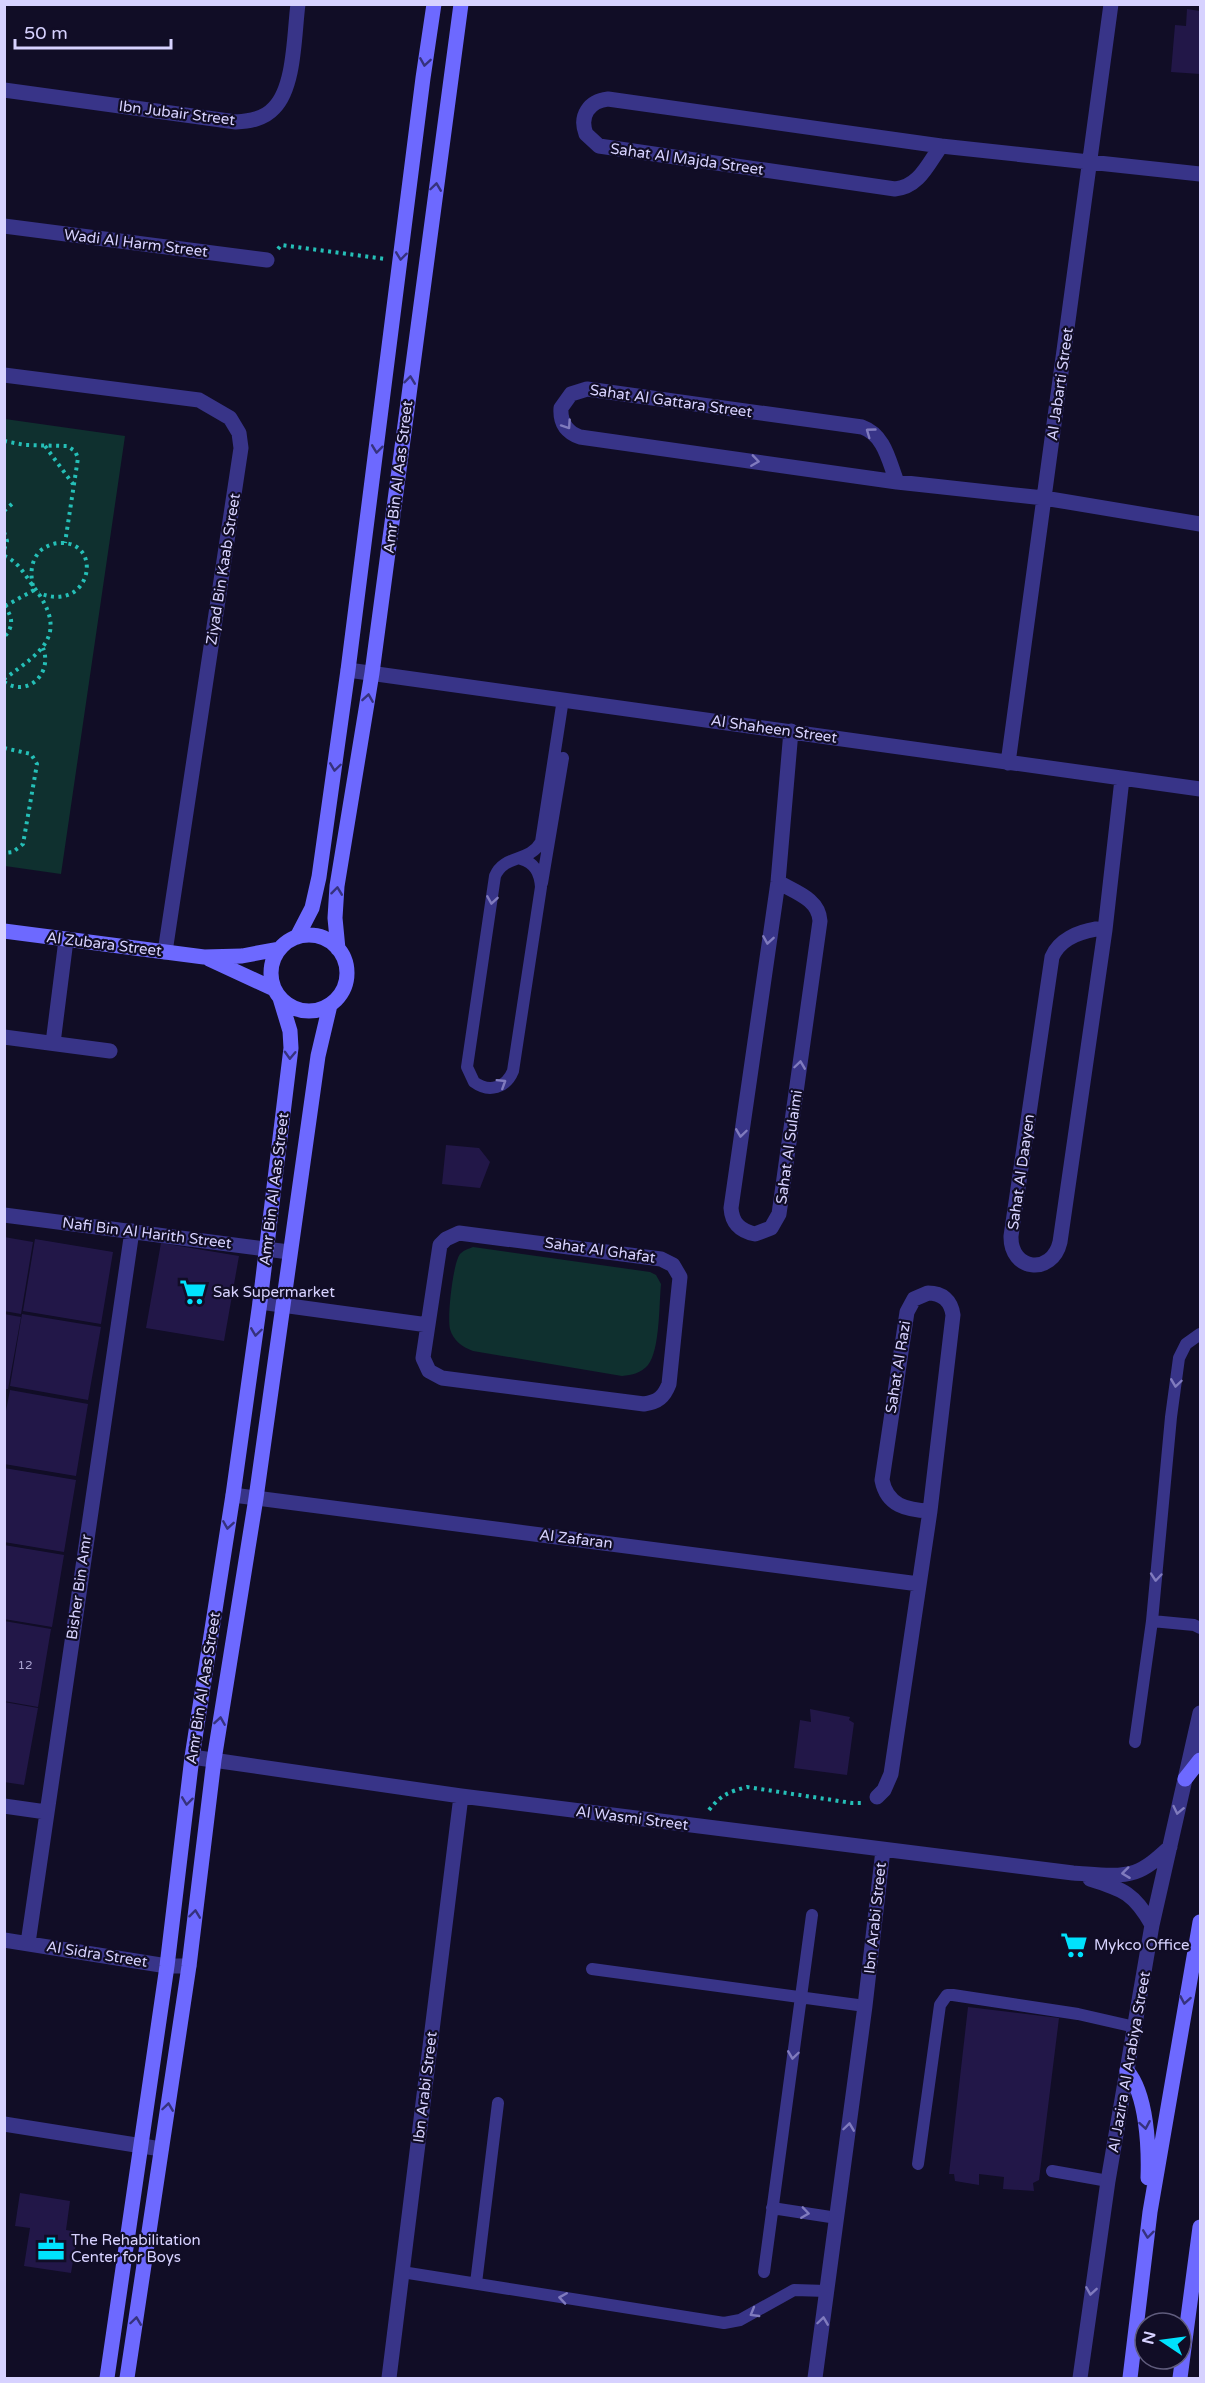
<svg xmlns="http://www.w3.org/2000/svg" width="1205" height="2383" viewBox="0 0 1205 2383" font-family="'Varela Round',sans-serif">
	<rect width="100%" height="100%" fill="#110d26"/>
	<!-- green -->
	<path fill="#0f302f" d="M5,419L125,436L61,874L5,866Z
		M473,1247L650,1272L656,1275L661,1284C659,1303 660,1350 648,1365C641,1373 632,1375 622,1376L473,1351C462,1347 453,1340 450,1329C447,1317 453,1263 460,1254C464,1250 468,1249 473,1247Z"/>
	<!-- building -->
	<path fill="#221748" d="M1187,9L1200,11V74L1171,72L1175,25L1186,26Z
		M446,1145L479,1148L490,1162L480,1188L442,1184Z
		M4,1237L33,1242L21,1314L4,1311Z
		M35,1239L113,1252L101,1324L23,1311Z
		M161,1243L239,1256L224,1341L146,1328Z
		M4,1314L21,1317L8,1389H4Z
		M22,1314L101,1327L88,1400L10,1386Z
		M10,1390L88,1404L76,1476L4,1464V1421Z
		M4,1468L76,1480L64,1552L4,1542Z
		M4,1545L64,1555L52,1627L4,1619Z
		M4,1621L51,1629L38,1707L4,1701Z
		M4,1702L38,1708L24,1785L4,1782Z
		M810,1709L850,1717L849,1720L854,1723L847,1775L794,1768L800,1720L811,1722Z
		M968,2007L1059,2018L1039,2180L1033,2183L1034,2191L1003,2189L1004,2177L979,2174V2185L955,2181L954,2174H949Z
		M20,2193L70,2201L66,2230L78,2232L71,2273L24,2266L30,2228L15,2226Z"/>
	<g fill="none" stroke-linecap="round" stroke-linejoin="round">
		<!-- path -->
		<path stroke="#25bfb7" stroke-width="4" stroke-dasharray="3 4.5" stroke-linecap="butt" d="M278,249L281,245L385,259
			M4,441L25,445L67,446L75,451L78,458L65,543
			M45,446L73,484
			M4,511L12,504
			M4,532L7,541L4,550
			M4,556C18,561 25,575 33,586C70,634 43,651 4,679
			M33,586C30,573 31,561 40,551C46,546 53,543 61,543C104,542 91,614 39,593
			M4,606C13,616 14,627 4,637
			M5,606L36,589
			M4,682C28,698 53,673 43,648
			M4,748L31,754L37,764L23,844L13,852L4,853
			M709,1810C721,1795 728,1792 747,1787L852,1803H863"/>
		<!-- lane -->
		<path stroke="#383488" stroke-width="12" d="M521,859C535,863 540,873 541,887L513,1071C506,1088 489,1093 474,1082L467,1067L495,876C504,854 529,863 541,842L563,699
			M542,883L563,758
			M1152,1621L1194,1625L1200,1628
			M1135,1742L1152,1621L1171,1417L1179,1358L1186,1344L1200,1334
			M592,1969L865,2006
			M918,2164L940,2005L947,1995H953L1078,2014L1135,2027
			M1052,2171L1108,2181
			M772,2208L837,2218
			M402,2272L724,2323L740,2320L794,2290L827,2291
			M764,2272L812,1915
			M476,2283L498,2103"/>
		<!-- street -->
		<path stroke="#383488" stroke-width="15" d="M4,90L236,122C250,121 264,119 274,108C295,87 294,34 298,4
			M608,99L941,146C928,164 919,187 895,189L599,146L586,134C579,116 589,101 608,99Z
			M941,146L1200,174
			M4,226L267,260
			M4,375L199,400L230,418L239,433L241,448L165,952
			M897,482C889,462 885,435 862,427L587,389L571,394L561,408C560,422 566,432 580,437L897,482L1044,498L1200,524
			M348,670L1200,789
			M1008,763L1111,4
			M778,882C795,892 819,899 820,921L779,1214L771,1228L755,1234C740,1231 732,1223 731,1208L778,882L791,731
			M1096,929L1105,930L1060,1242C1052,1276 1010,1271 1011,1236L1052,957C1059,940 1078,932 1096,929Z
			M1105,930L1122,779
			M4,1037L110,1051
			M53,1043L66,940
			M4,1215L289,1252
			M459,1233L661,1259L673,1265L680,1277L669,1384C664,1397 658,1402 644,1404L442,1378L429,1371L423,1358L440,1245L446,1239Z
			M928,1293C942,1293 951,1300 953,1315L930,1511C907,1510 887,1506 882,1480L907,1312L914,1299Z
			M260,1302L428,1325
			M233,1495L919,1584
			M192,1757L461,1796L1073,1873C1093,1874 1117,1878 1135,1872C1149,1867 1160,1856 1170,1847
			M877,1797L884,1790L891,1774L930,1511
			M4,1806L46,1812
			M1090,1879C1123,1889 1135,1894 1152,1925
			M4,1940L167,1966H189
			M28,1943L132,1231
			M4,2124L161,2149
			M389,2378L461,1796
			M815,2378L865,2006L883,1850
			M1080,2378L1108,2181L1152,1925L1200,1713"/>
		<!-- secondary -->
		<path stroke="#6d69ff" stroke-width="15" d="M4,931L204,957L242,956L279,949
			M271 973a38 38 0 1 1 76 0a38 38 0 1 1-76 0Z
			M297,937L312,908L319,877L348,670L423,78L434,4
			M338,949L335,918L337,886L372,673L461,4
			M209,959L274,989
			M1185,1779L1200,1760
			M1127,2071C1147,2094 1149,2148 1148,2178
			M107,2378L167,1966L192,1757L233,1495L260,1302L291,1048L290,1031L280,998
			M127,2378L189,1966L214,1760L256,1498L318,1056L330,1005
			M1130,2378L1150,2212L1200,1922
			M1180,2378L1200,2227"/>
	</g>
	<!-- one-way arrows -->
	<defs><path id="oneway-chevron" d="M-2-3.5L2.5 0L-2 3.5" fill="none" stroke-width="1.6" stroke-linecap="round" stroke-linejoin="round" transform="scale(1.5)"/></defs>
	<g stroke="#36327d">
		<use href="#oneway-chevron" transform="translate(425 62) rotate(99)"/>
		<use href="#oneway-chevron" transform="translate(436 187) rotate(-82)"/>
		<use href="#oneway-chevron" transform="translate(401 256) rotate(97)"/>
		<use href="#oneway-chevron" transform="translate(410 380) rotate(-83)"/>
		<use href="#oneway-chevron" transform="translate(377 449) rotate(97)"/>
		<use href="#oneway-chevron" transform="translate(368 698) rotate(-81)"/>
		<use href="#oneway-chevron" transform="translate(335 767) rotate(98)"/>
		<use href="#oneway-chevron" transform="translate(337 891) rotate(-83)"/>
		<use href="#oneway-chevron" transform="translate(290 1055) rotate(92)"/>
		<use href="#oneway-chevron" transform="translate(256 1332) rotate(98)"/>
		<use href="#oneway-chevron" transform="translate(228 1525) rotate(99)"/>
		<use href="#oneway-chevron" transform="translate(220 1721) rotate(-81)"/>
		<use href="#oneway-chevron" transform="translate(187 1801) rotate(97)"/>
		<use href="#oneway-chevron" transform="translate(195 1914) rotate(-83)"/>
		<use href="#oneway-chevron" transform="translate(1185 2000) rotate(100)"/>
		<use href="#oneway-chevron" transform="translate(168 2107) rotate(-82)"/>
		<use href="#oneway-chevron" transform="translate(1145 2125) rotate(80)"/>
		<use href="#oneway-chevron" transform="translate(1148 2234) rotate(97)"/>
		<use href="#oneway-chevron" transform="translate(136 2321) rotate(-82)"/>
	</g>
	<g stroke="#807bbe">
		<use href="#oneway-chevron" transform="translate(567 425) rotate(56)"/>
		<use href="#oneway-chevron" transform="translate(870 432) rotate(-144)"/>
		<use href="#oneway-chevron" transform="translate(755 461) rotate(8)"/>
		<use href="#oneway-chevron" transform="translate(492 900) rotate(99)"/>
		<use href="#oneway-chevron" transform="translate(768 940) rotate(99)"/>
		<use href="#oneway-chevron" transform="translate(800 1065) rotate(-82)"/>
		<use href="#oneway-chevron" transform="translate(502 1083) rotate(-32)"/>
		<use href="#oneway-chevron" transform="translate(741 1133) rotate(98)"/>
		<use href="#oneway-chevron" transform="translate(1176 1383) rotate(98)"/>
		<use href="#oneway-chevron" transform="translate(1156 1577) rotate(95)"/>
		<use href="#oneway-chevron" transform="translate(1178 1810) rotate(102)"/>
		<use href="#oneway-chevron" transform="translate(1126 1873) rotate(173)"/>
		<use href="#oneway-chevron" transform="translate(793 2055) rotate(98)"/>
		<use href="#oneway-chevron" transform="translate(849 2127) rotate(-82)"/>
		<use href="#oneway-chevron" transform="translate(805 2213) rotate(8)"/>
		<use href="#oneway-chevron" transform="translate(1091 2291) rotate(99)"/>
		<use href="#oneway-chevron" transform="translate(563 2298) rotate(-171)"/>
		<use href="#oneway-chevron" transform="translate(754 2313) rotate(150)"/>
		<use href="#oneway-chevron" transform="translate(823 2321) rotate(-82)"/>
	</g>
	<!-- icons -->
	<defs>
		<symbol id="supermarket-bare" viewBox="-9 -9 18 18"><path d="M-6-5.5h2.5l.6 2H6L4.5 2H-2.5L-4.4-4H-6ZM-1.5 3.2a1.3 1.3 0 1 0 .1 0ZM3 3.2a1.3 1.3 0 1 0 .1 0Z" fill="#00e2fd" stroke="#110d26" stroke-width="2.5" paint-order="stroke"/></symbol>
		<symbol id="office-bare" viewBox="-9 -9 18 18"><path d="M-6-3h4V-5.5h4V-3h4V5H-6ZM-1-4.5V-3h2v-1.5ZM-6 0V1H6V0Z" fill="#00e2fd" stroke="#110d26" stroke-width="2.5" paint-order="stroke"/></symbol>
	</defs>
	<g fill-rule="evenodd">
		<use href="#supermarket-bare" x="174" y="1273" width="38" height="38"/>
		<use href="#supermarket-bare" x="1055" y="1926" width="38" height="38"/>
		<use href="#office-bare" x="32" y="2230" width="38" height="38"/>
	</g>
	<g text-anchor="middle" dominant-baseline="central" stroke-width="4.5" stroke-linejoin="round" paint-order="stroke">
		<!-- number labels -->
		<g font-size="12" fill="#aaa3d1">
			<text x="25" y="1665">12</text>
		</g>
		<!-- street labels -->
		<g font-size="15" fill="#d7d2ff" stroke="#110d26">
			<text transform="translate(177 113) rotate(7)">Ibn Jubair Street</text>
			<text transform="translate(687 159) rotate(8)">Sahat Al Majda Street</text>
			<text transform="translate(136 243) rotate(7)">Wadi Al Harm Street</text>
			<text transform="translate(1060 384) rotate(-82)">Al Jabarti Street</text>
			<text transform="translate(671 401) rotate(8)">Sahat Al Gattara Street</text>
			<text transform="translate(398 477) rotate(-83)">Amr Bin Al Aas Street</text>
			<text transform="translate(223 569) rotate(-81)">Ziyad Bin Kaab Street</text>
			<text transform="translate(774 729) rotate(8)">Al Shaheen Street</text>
			<text transform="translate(104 944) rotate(7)">Al Zubara Street</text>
			<text transform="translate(789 1147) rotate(-82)">Sahat Al Sulaimi</text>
			<text transform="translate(1021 1172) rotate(-82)">Sahat Al Daayen</text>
			<text transform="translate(274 1189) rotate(-83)">Amr Bin Al Aas Street</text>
			<text transform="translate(147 1233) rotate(7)">Nafi Bin Al Harith Street</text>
			<text transform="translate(600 1250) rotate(8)">Sahat Al Ghafat</text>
			<text transform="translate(898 1367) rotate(-81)">Sahat Al Razi</text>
			<text transform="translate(576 1539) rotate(7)">Al Zafaran</text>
			<text transform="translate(79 1587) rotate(-82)">Bisher Bin Amr</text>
			<text transform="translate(203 1688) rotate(-81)">Amr Bin Al Aas Street</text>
			<text transform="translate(632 1818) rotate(7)">Al Wasmi Street</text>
			<text transform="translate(875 1918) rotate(-84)">Ibn Arabi Street</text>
			<text transform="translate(97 1954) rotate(9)">Al Sidra Street</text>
			<text transform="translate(1129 2062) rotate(-80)">Al Jazira Al Arabiya Street</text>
			<text transform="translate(425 2087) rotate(-83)">Ibn Arabi Street</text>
		</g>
		<!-- poi labels -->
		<g font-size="15" fill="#d7d2ff" stroke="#110d26" text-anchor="start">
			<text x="213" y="1292">Sak Supermarket</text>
			<text x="1094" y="1945">Mykco Office</text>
			<text x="71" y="2240">The Rehabilitation<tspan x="71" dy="17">Center for Boys</tspan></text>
		</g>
	</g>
	<!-- border -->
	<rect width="1205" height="2383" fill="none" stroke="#d7d2ff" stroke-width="12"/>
	<!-- north arrow -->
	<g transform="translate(1163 2341) rotate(283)"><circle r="28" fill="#110d26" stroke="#605c7d" stroke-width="1.5"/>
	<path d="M0-4.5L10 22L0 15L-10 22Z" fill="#00e2fd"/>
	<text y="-9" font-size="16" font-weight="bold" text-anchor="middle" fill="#d7d2ff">N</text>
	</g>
	<!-- scale -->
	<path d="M15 39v9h156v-9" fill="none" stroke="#d7d2ff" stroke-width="3"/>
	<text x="24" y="39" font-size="18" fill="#d7d2ff" stroke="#110d26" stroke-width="4.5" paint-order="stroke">50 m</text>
</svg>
